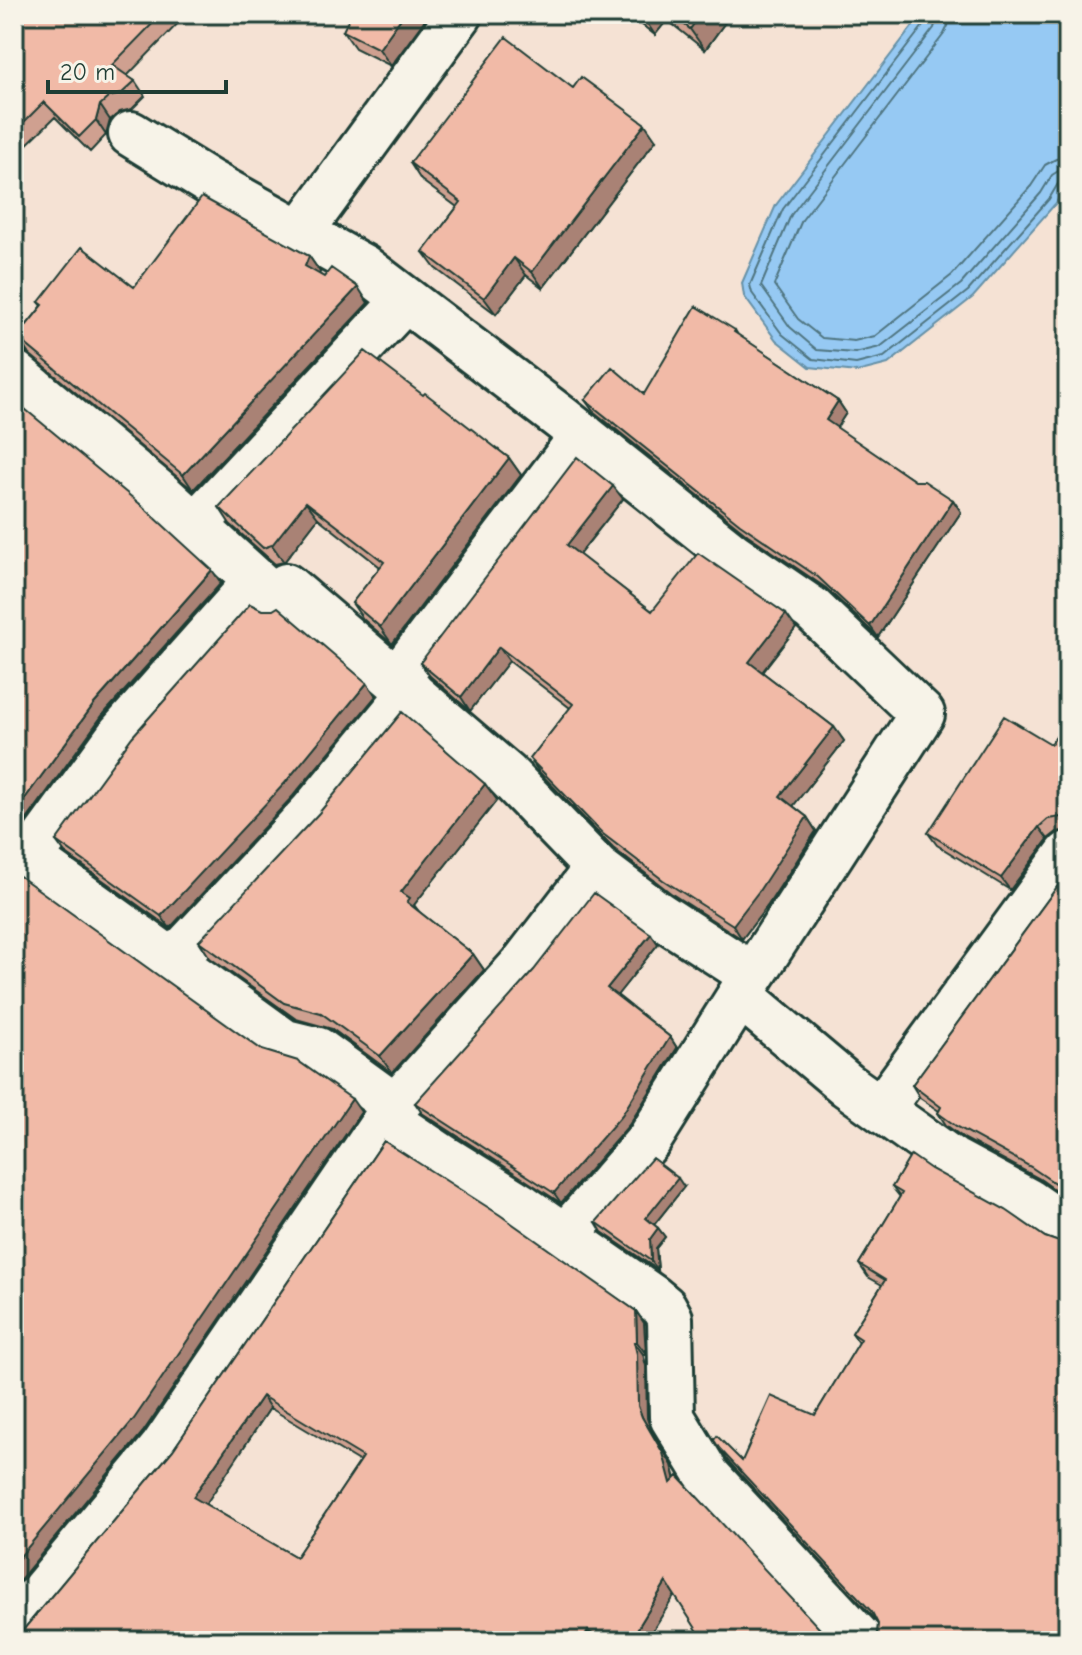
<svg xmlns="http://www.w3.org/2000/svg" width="1082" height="1655" viewBox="0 0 1082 1655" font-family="'Comic Neue',sans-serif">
	<rect width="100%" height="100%" fill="#f5e2d4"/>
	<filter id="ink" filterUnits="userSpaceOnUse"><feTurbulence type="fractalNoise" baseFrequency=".0125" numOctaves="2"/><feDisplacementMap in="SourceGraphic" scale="16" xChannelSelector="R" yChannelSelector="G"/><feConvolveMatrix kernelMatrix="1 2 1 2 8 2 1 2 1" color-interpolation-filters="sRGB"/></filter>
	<g filter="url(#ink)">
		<!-- water -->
		<path fill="#96c9f3" stroke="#6691a7" stroke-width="2" d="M922,14H1068V182L1056,203L973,297L888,364L857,372L810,367L776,340L744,296L742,283L776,205Z"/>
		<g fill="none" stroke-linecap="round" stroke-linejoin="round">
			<!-- shore -->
			<path stroke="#4f7580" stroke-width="2" d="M928,14L926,22L783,209L750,285L752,293L782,334L813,359L856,364L884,357L968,291L1049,199L1059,182L1068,179
				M938,14L934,28L791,215L761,286L790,327L817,350L855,353L880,347L961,284L1041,193L1052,175L1060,170L1068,169
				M950,14L948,26L944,34L802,220L774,285L798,319L822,338L854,341L875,336L952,275L1031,186L1045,165L1056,159L1068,157"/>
			<defs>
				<path id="minor" d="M131,134L209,182L363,267L561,418L733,555L812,609L922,714L740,995L847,1085L952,1160L1028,1201L1068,1229
					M300,233L460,14
					M14,373L165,498L275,598L286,586L507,775L597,868
					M195,525L405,300
					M396,680L583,435
					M14,847L285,1042L318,1050L395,1106L163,1447L14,1626
					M30,858L121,733L256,581
					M173,961L312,812L411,692
					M395,1106L523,964L597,868L658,914L752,975
					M881,1109L1068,854
					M386,1119L446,1159L523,1207L652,1297L664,1307L670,1318L672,1417L708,1476L862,1641
					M565,1236L649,1140L740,995"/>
			</defs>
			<!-- minor casing -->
			<use href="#minor" stroke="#1f3d34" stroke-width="50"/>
			<!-- minor -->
			<use href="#minor" stroke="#f7f3e8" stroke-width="44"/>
		</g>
		<!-- wall -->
		<path fill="#cfa090" stroke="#1f3d34" stroke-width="2" fill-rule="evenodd" d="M14,14H187L127,76L135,81L145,96L132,109L120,112L110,120L106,135L90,152L55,117L14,157Z
			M429,14L391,66L355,48L343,31Z
			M628,14H731L705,50L667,20L655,35Z
			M573,88L656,140L543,288L526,275L496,314L435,268L423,252L457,207L421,180L410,163Z
			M309,256L320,272L319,274L368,303L193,490L28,353L17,337L42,306L39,302L134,287Z
			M735,330L738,335L838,401L846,413L836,428L915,481L953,500L961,512L878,637L826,588L748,535L593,411L585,400L644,394Z
			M423,395L509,458L521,475L392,644L363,619L352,603L380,567L318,518L284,562L275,564L230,524L219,507Z
			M14,400L221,583L102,716L23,825L14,822Z
			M623,499L579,555L652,611L796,628L762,672L834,727L844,741L793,806L807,817L816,831L768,905L742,939L672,894L613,848L540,773L530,759L570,708L509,661L470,711L430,676L420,663Z
			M376,696L293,796L170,928L65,853L56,841Z
			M1068,720V830L1057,832L1048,839L1010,890L937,845L928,833L1051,744Z
			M485,784L497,800L414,905L418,911L473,954L484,970L392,1073L332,1029L296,1019L210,958L199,941Z
			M1068,872V1199L1040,1179L965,1139L946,1125L938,1113L939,1111L920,1098L912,1085Z
			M658,944L617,995L670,1037L677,1048L629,1125L561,1203L422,1113L415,1103Z
			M384,1141L636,1311L644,1323L646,1354H643L646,1366L647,1418L651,1430L672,1465L676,1479L674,1595L646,1641H14L173,1450ZM270,1408L360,1462L296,1557L205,1504Z
			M931,1169L1045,1237L1056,1241L877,1636L878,1624L875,1619L728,1461L714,1440L742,1461L815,1415L859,1343L852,1333L882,1285L868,1277L859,1264L900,1197L892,1187Z
			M684,1187L654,1225L658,1228L665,1237L656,1248L658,1270L602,1232L596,1222Z"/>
		<!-- shaded-wall -->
		<path fill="#a98275" stroke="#1f3d34" stroke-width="2" d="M404,14H429L391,66L379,49Z
			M641,14H663L667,20L655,35Z
			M701,14H731L705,50L690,29Z
			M100,105L110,120L106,135L96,120Z
			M645,124L656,140L543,288L532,272Z
			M309,256L320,272L316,281L305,266Z
			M514,258L526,275L496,314L484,298Z
			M358,287L368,303L193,490L183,475Z
			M838,401L846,413L834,432L826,420Z
			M509,458L521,475L392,644L380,627Z
			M613,486L623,499L576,558L567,545Z
			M953,500L961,512L878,637L870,626Z
			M306,502L318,518L284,562L272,545Z
			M212,570L221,583L102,716L23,825L15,812L94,704Z
			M786,614L796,628L759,676L749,662Z
			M499,647L509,661L470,711L461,697Z
			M367,683L376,696L293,796L170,928L161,916Z
			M834,727L844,741L790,810L780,796Z
			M485,784L497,800L414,905L421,914L418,918L401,892Z
			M807,817L816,831L768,905L742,939L733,925Z
			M1039,827L1048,839L1010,890L1001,878Z
			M651,934L658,944L615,998L607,988Z
			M473,954L484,970L392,1073L380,1056Z
			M670,1037L677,1048L629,1125L561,1203L554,1193Z
			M352,1099L361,1112L143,1432L14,1587V1564Z
			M678,1178L684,1187L652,1227L646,1218Z
			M658,1228L665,1237L656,1248L658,1270L651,1261L650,1239Z
			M636,1311L644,1323L646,1354L637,1342Z
			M634,1342L643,1354L646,1366L647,1418L651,1430L672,1465L680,1496L671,1483L642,1417L638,1406Z
			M262,1396L270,1408L202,1510L193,1497Z
			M666,1582L675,1595L646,1641H630Z
			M588,1631L595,1641H582Z"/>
		<!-- building -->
		<path fill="#f1baa7" stroke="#1f3d34" stroke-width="2" fill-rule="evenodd" d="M14,14H162L112,65L135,81L121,94L109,97L100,105L96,120L79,137L44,102L14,132Z
			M351,14H404L379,49L343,31Z
			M671,14H701L690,29Z
			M506,37L573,88L581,77L645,124L532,272L514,258L484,298L423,252L461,202L410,163Z
			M202,197L309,256L305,266L324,277L331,268L358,287L183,475L17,337L43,305L39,302L82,247L134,287Z
			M696,306L735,330L734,332L838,401L826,420L915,481H924L953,500L870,626L818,577L740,524L585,400L612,367L644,394Z
			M365,351L423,395L425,393L509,458L380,627L352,603L384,562L306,502L272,545L263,548L219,507Z
			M14,400L140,504L212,570L94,704L15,812Z
			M577,457L613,486L567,545L652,611L698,553L786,614L749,662L834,727L780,796L807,817L759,891L733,925L663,880L603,834L530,759L573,704L499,647L461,697L420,663Z
			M250,604L262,610H273L278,607L367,683L285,783L161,916L56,841L132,737Z
			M402,712L485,784L401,892L410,898L407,902L473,954L380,1056L321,1013L284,1003L199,941L319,813Z
			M1004,716L1051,744L1068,720V819L1061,817L1048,819L1039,827L1001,878L928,833Z
			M14,872L262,1050L298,1061L352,1099L134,1419L14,1564Z
			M1068,872V1192L1031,1167L956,1126L938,1113L941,1107L912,1085Z
			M594,893L651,934L607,988L670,1037L622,1115L554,1193L415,1103L534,970Z
			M384,1141L500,1215L636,1311L637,1342H634L637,1354L638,1406L642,1417L663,1453L671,1483L678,1476L831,1641H704L666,1582L630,1641H605L588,1631L582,1641H281L276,1638L275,1641H14V1637L24,1629L173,1450ZM262,1396L363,1457L296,1557L193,1497Z
			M911,1155L931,1169L1006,1210L1045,1237L1056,1241L1068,1239V1641H874L877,1636L878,1624L872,1612L719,1448L714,1440L717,1436L742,1461L771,1396L815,1415L861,1339L852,1333L885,1280L859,1264L902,1193L892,1187Z
			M652,1158L678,1178L646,1218L658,1228L650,1239L651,1261L596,1222Z"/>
	</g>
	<!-- margin -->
	<rect width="1082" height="1655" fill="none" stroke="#f7f3e8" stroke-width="48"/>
	<rect x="24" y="24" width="1034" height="1607" fill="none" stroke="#1f3d34" stroke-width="3" filter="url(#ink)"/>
	<!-- scale -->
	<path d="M48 80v12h178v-12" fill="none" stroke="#1f3d34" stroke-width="4"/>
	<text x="60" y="80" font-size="24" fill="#1f3d34" stroke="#f7f3e8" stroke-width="6" paint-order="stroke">20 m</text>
</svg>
